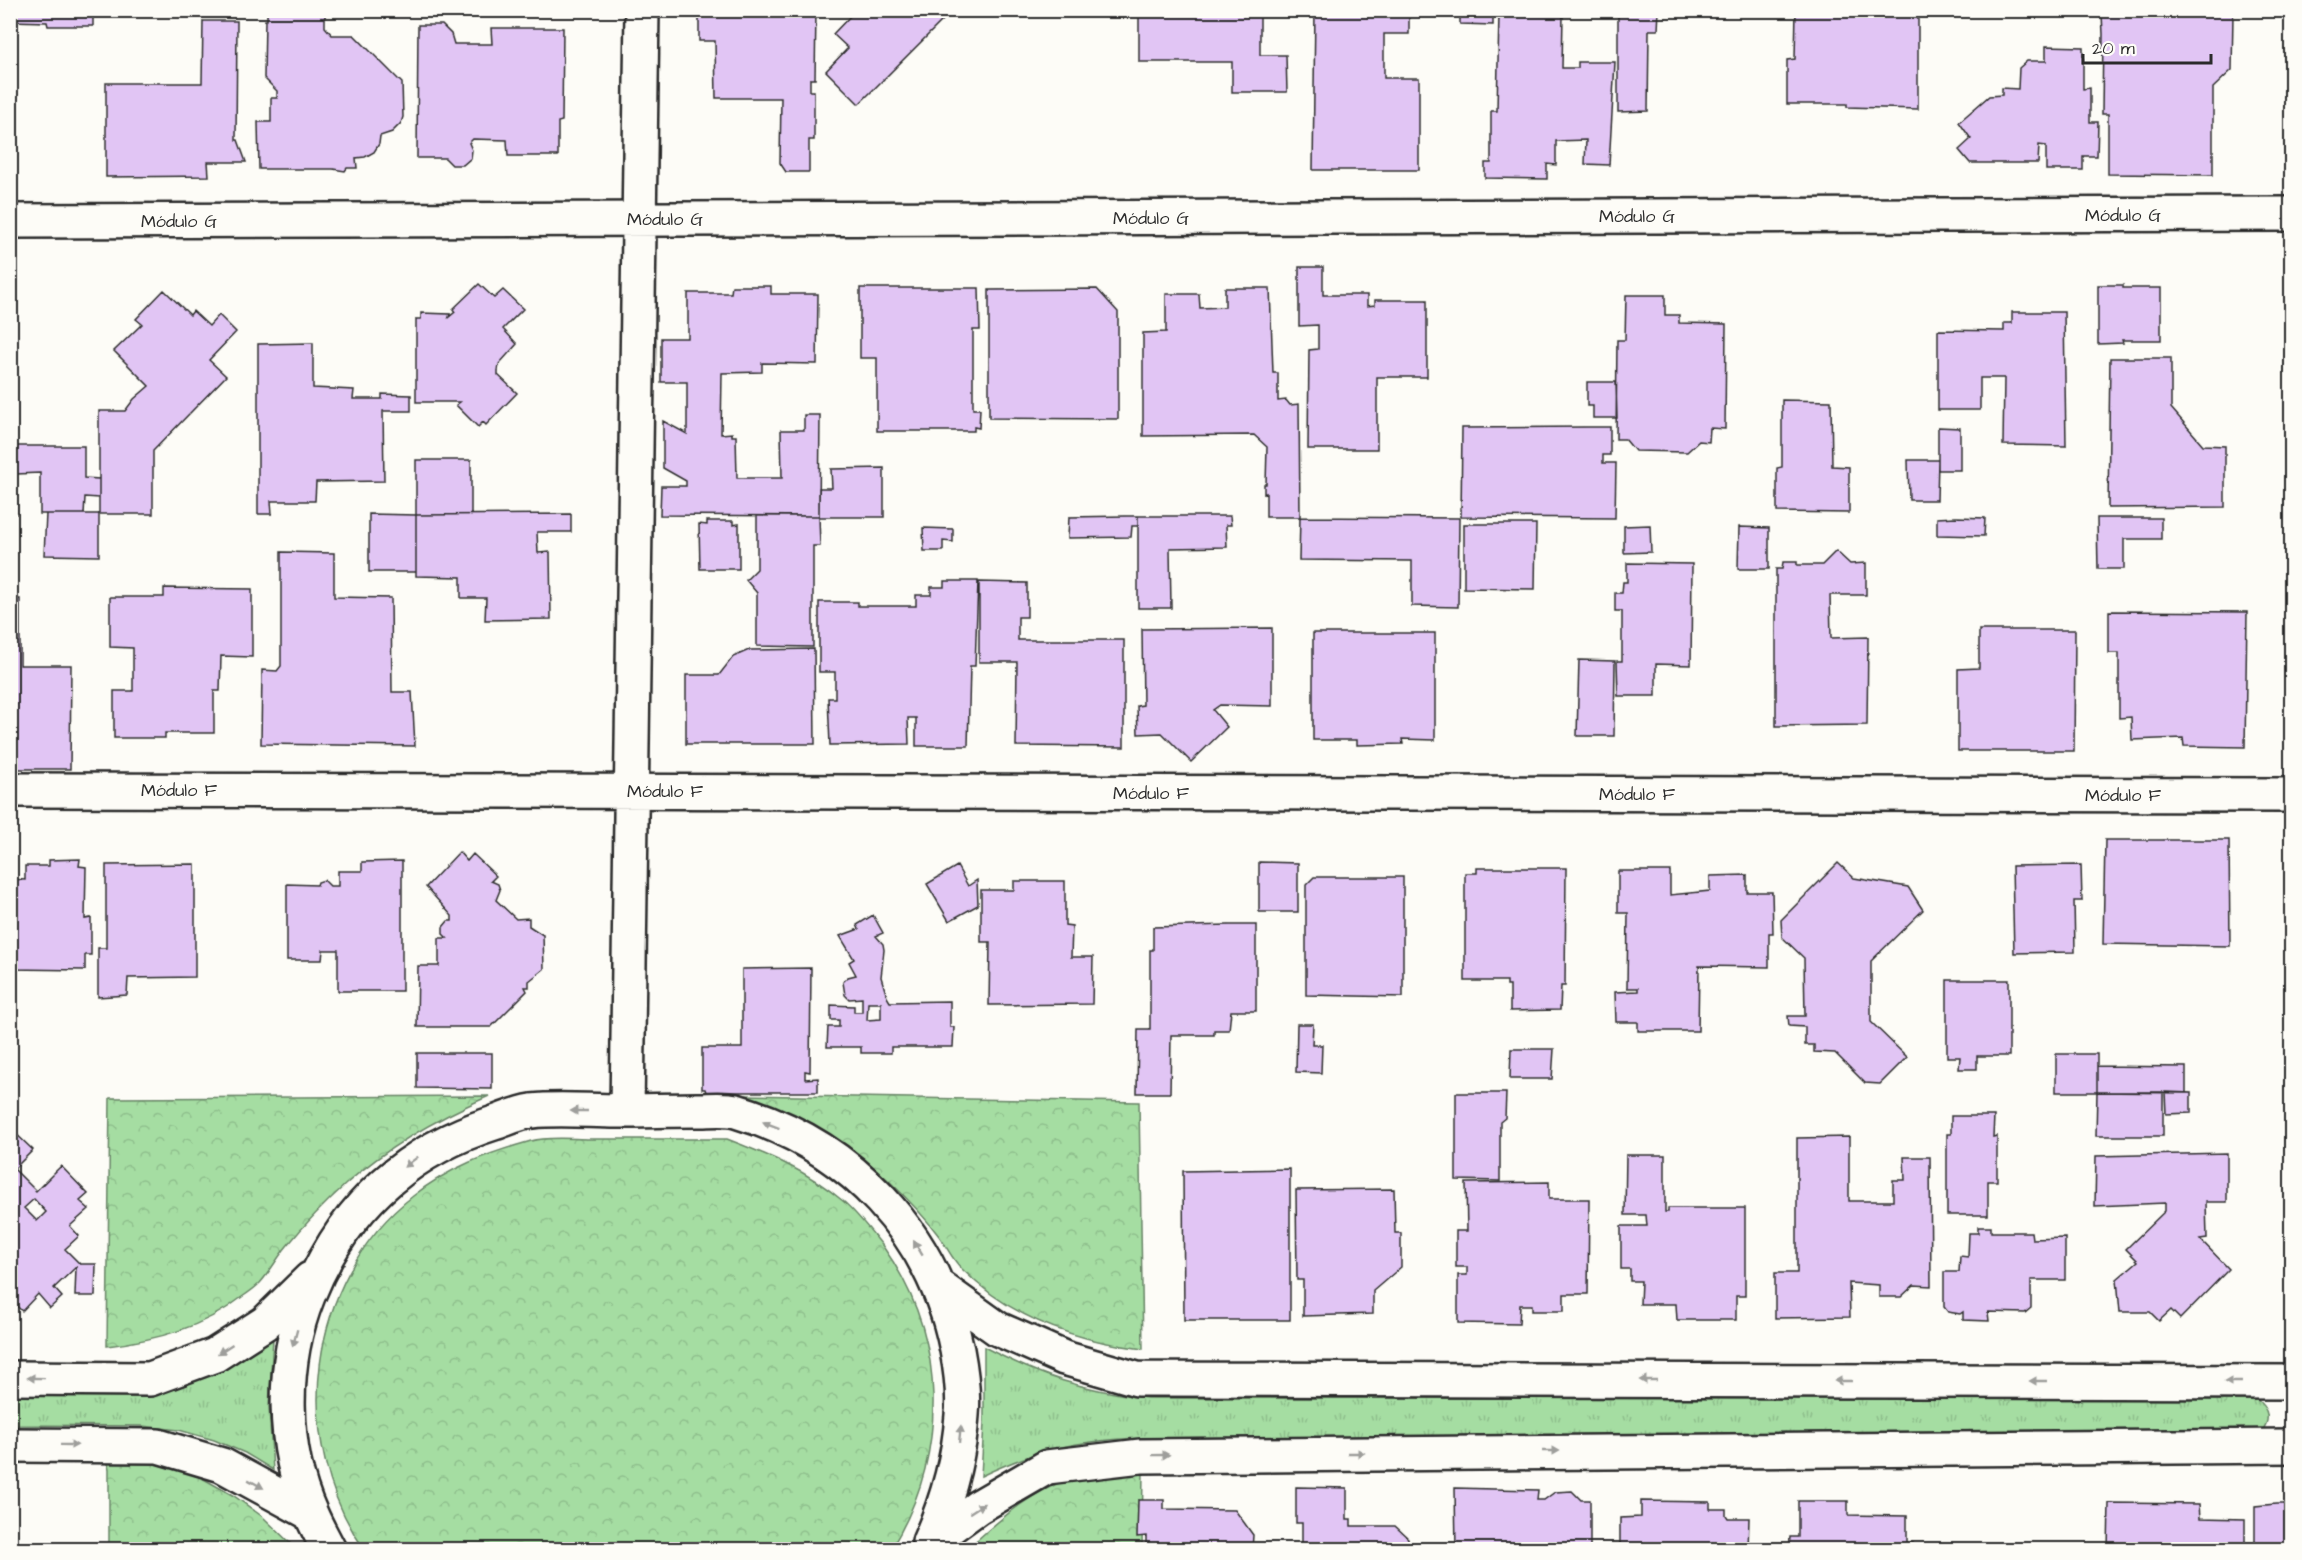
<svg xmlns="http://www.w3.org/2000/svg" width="2302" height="1560" viewBox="0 0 2302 1560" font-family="'Architects Daughter',sans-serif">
	<defs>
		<pattern id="grass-tufts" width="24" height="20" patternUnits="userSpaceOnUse" patternTransform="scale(1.5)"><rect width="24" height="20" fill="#a5dda2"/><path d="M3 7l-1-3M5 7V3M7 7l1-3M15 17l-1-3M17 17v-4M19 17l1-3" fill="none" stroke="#8ebe8c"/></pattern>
		<pattern id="forest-crowns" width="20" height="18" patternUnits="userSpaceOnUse" patternTransform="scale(1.5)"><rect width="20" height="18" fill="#a5dda2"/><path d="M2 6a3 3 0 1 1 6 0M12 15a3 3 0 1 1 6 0" fill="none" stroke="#8ebe8c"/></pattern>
	</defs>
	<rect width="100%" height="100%" fill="#fdfcf7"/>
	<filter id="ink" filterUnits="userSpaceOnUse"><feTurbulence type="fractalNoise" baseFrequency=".0167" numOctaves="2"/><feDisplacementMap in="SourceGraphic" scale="12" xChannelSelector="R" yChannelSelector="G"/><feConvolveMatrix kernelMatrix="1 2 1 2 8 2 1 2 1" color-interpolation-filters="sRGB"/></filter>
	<g filter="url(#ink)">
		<!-- grass -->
		<path fill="url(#grass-tufts)" stroke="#688466" stroke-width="1.5" d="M273,1338L269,1407L273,1470L245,1453L214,1440L179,1430L142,1426L11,1425V1390L201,1377L239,1360Z
			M984,1347C1042,1377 1082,1390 1147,1398L2256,1399C2269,1409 2271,1420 2261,1432L1138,1438C1075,1441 1038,1449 981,1476L984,1423Z"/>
		<!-- forest -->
		<path fill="url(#forest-crowns)" stroke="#688466" stroke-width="1.5" d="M742,1095L1139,1102L1143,1349C1076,1341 1011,1318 963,1270C953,1261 947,1247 939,1236C924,1216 906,1197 887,1179C846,1140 795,1115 742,1095Z
			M489,1096C438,1118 388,1146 346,1184C325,1203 305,1224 287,1246C277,1258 270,1272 260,1283C255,1288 248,1293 242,1297C203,1328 156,1340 107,1346L110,1098Z
			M727,1139C771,1156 806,1170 843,1201C857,1213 870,1230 882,1245C948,1337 949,1454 891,1549H364C289,1442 306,1279 413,1196C448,1168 488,1153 531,1141C549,1136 572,1139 590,1139C636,1139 681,1139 727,1139Z
			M107,1458L168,1463L202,1478L234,1496L263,1517L296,1549H109V1469Z
			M1143,1470L1142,1549L966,1550C1000,1519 1036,1486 1082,1476C1102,1473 1123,1472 1143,1470Z"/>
		<!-- building -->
		<path fill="#e1c5f4" stroke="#2b2b2b" stroke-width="1.5" fill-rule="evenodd" d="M10,10H93V26H48L47,22L10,21Z
			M267,10H325V27L332,35H354L402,83L403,117L401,123L392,132L380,136L379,144L374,152L365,157L356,158L357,168H347L345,171L333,169H259L258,122H271V98H277V91L264,78L265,20H267Z
			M716,10H816L815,79H810V91H814V140H809V172H786L780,163L781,98H716L715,41H699V15H716Z
			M856,10H1006V16L946,17L859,104L826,71L848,48L833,34Z
			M1139,10H1260V55H1286L1287,92H1232V62H1139Z
			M1315,10H1409V34H1384V78H1419V170H1313Z
			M1460,10H1493V25L1460,24Z
			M1618,10H1659L1658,30H1649L1648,111L1618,112Z
			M1796,10H1918V109L1847,107V104H1787V60L1795,59Z
			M2099,10H2139V14H2233L2232,70L2213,88V175L2108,174V114H2102L2103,34L2102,14H2099Z
			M1499,14H1563L1562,68H1578V62H1615L1609,165L1585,164L1586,140L1556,141V165L1547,164V179L1485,178V163H1491V111H1497Z
			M203,21H237L236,140H238L246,162H208L209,176L106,177V83H202Z
			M418,25H442L451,34L454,44H492L491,28H563L562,121L558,122V156H508L507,140L473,139L469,143L472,150L471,158L463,165H452L445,158H417Z
			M2046,46L2083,47V89L2090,88V122H2098L2097,156H2083V170H2046V146L2039,145L2038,163H1970L1959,150L1971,139L1959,122L1989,96L2002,95V88L2018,89L2019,68L2027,61H2046Z
			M1299,267H1323V295H1367V306L1375,305V300H1427V377H1377V449H1308L1309,350L1318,349V325L1299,326Z
			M479,284L494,298L503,290L523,309L503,329L517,344L499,364L498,371V375L517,393L486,425L483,422L478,427L456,405L460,402H416V319H421V313L450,314L449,317L455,312L453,309Z
			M2098,285H2123V288H2161V340H2122L2123,343L2098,344Z
			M732,286H771V294H818L817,364L762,363V372L722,373L721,434L732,433V436H736L737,478H782L781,430H804V415H820L819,516L660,515L661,486H686V481L663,468V421L687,434V382H661V338H688V293H731Z
			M860,288H979L980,330H973V409H980L979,428L974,427V431H877V358H860Z
			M1225,288H1270L1273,373H1278V401L1286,400L1290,405L1299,404L1300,517H1266V493L1264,494V484H1266L1267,447L1254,435L1143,436V333L1166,332V294H1199L1200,308L1225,307Z
			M1097,289L1118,312V419L989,418V290Z
			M164,290L188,313L190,315L193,311L209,326L219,315L236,332L209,360L226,376L153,451V514H99V411H125L134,399L149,386L114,351L142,324L136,319Z
			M1626,295H1665V315H1679V323L1726,324L1725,429L1710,428L1709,442L1699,441L1687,452L1635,451L1625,439H1616L1617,340H1625Z
			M2012,312H2064L2066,446L2003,445L2004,378H1980V410H1938V330L2004,331V323H2012Z
			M313,343V388L354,390L353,399H382V394L411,395V411H383L384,481L316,482L315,501H271L272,514H258V344Z
			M2110,358H2171V408L2203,445L2225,446V507L2108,508Z
			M1587,382H1616L1617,418H1593V406H1587Z
			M1782,400L1831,401L1832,466L1849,467V513L1777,512V468L1782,467Z
			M1586,427H1610V455H1603V463H1616L1615,518L1461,517L1462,428Z
			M1938,427L1960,428V470H1938Z
			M10,446H84V478L99,479V498L85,497L84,514H40V473L16,474V514H10Z
			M416,460H471V515H416Z
			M1908,460H1938L1937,500H1909Z
			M884,468V517H819V488H832L831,469Z
			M46,514H99V556L44,555Z
			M369,514L416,515V572H369Z
			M571,514V532H537L538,553L550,552L551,619L485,620L486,598H461V577L416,576V515Z
			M757,516H819L820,546H813V647L757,646V593L746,580L757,569Z
			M1126,516H1138V526H1132L1131,537L1068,538L1069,517Z
			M1138,516H1230L1231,525H1226L1227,547L1170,548L1171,608H1138Z
			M1300,517L1459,518L1458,607L1412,606V561L1299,560Z
			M1956,517L1985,518L1984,536L1937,535V518Z
			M2097,518H2161V539H2124V569H2098Z
			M707,521H733V525L739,524V569H700L699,524L707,525Z
			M1464,524H1536L1535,589L1464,588Z
			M1650,525L1651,552L1624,553V526Z
			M1739,527L1769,528V569H1738Z
			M923,528L953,529V542L943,541V551H924Z
			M1836,551L1850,564L1866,563V595H1830L1831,638L1868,637L1867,725L1776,726V569H1782L1783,562H1797V565H1822Z
			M281,552L334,553V597L391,598L392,692H412L415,746L261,744L262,670L277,671L281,666Z
			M1627,563L1692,564L1691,665L1656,664V696H1618L1617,661H1622V611H1615V593H1622L1623,582H1627Z
			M944,581H978L975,666H970L968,746H916V718H908L909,744L830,745L828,698H835V672H819V602H858V606H916V595H931V587H944Z
			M979,582L1027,583V617H1018V640H1124V747L1016,746L1017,662H979Z
			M164,588L252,589V657L221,656L220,691H214V733H165V738H114V691H133V648L110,647V597H164Z
			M10,599H20V665H71L70,769H10Z
			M2109,611L2247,612L2245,747L2184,746L2183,738L2132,740L2131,717L2119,718V653H2109Z
			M1272,628V706L1220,705L1213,710L1227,727L1191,762L1162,733L1138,734L1137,706L1143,705L1142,629Z
			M1979,630H2075L2074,751H1958V669L1979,668Z
			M1313,633H1435V740L1402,739L1403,744L1357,745V740H1313Z
			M814,649L815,744H686V675H719L733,657L749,650Z
			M1579,660L1615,661L1614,736H1577Z
			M2105,840H2229L2230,946L2103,944Z
			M459,852L467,861L473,854L496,876L491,881L498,884L500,890L496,900L516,919L529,918V926L543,935L544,969L529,981V987H525L527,991L491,1027H417L418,966H439V938H447L443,934V927L448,921H452V916L426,887Z
			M80,859L79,866L86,867L85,919L91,918V955H85V970L10,969V879L25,880V866H49V860Z
			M402,861V991H338V950H323L322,960H287V884L317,885L318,882L324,880L330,886H338V871H362V862Z
			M1259,862L1298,863V912H1259Z
			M1838,863L1854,878L1908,887L1923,910L1871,961V1022L1907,1057L1880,1084L1865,1083L1835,1053L1814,1052V1045H1805V1027L1789,1026L1788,1016H1805L1804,958L1782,937L1781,920Z
			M195,864V977L128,978L127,995L98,997V948H106V865Z
			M2081,865L2082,901H2074L2075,952L2014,953L2012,866Z
			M957,866L968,886L977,880L978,905L949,921L927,884Z
			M1477,868H1566L1565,986H1561L1560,1010L1510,1011V986H1507V981H1465V873H1477Z
			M1618,871H1670V895L1710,891V876L1747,875V892H1772L1773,933H1769V967L1699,966L1698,1031H1638V1022H1616L1615,992L1638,991V988H1627L1628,913H1618Z
			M1314,877H1403V997L1306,995V885Z
			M1014,881H1065V925L1072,926L1071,957H1093L1092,1004L989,1005L990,942H981V890H1014Z
			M873,915L883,933L876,936L883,944L884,950L881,977L887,997L890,1002L950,1001V1027H954L953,1047H891V1053H861V1047H827L828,1027H839V1020H831V1005L854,1006V1012H862V998L849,999L845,995L843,982L848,977L856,975L849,962L854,959L840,936L859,929L857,925ZM868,1003H881V1019L867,1020Z
			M1229,925H1256V1011H1231L1229,1030H1214V1035H1171L1170,1093H1137L1138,1029H1150V950H1153V927Z
			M811,968L810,1072L805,1071V1079L818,1078V1092H706L705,1089H702V1048H742V969Z
			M1947,980H2009V1056H1977V1069H1959L1960,1057H1947Z
			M1297,1024H1313L1312,1045H1322L1321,1073L1296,1072Z
			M1511,1049H1554L1552,1079H1510Z
			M417,1053H492V1089L417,1088Z
			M2056,1054H2097V1092H2056Z
			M2097,1066L2186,1067V1093L2097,1092Z
			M2097,1092H2163V1136H2096Z
			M2165,1092L2191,1093V1113L2166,1114Z
			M1456,1093H1506L1505,1118L1500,1122V1181L1456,1180Z
			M1951,1116H1994L1993,1137L1997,1136V1181H1988V1215H1947V1134H1951Z
			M10,1128L33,1150L14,1169L36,1191L61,1166L88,1194L80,1201L89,1209L70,1226L79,1236L65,1249L80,1264H96L95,1296H75L76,1267L54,1288L62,1297L50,1308L38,1294L22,1311L10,1300ZM34,1199L46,1212L37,1221L24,1208Z
			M1849,1137V1201H1893V1180H1905L1904,1157H1930L1931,1286L1914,1285L1901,1297H1879V1285L1849,1283L1850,1317L1775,1318V1273H1797V1138Z
			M2227,1153V1202H2206L2207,1238L2200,1239L2229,1269L2180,1319L2171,1310L2159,1321L2150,1312H2120L2117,1279L2138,1261L2126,1249L2165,1211V1203L2095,1206L2096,1156Z
			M1665,1155V1212H1668V1208H1745V1296H1736V1320H1677L1676,1304H1640L1641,1281H1630V1269H1621V1226H1647L1646,1215H1625L1626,1155Z
			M1290,1169V1320H1184L1183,1171Z
			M1549,1182V1199H1589L1588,1294H1564V1311H1532V1305H1520L1519,1324L1458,1323V1275H1467V1267H1456V1231H1467L1466,1183Z
			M1394,1189L1395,1233H1401V1267L1373,1291V1314L1303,1316V1280H1297L1296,1190Z
			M1978,1227H1991V1232H2031L2032,1239L2065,1238V1280H2031V1308L2025,1313L1988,1312L1989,1321L1963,1320V1312L1960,1314L1948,1312L1944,1307V1272H1959L1960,1256L1968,1257L1969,1233H1978Z
			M1296,1487L1347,1488V1519H1351V1526H1395L1408,1538V1550H1302V1523H1296Z
			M1455,1488L1538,1490L1537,1500H1544L1555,1492L1572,1491L1581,1500H1590V1550H1456Z
			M1138,1500H1164V1509L1235,1510L1253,1535L1252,1550H1146V1536L1137,1537Z
			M1641,1501L1710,1502V1509H1726V1515L1728,1518H1749L1748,1550H1620V1518L1641,1517Z
			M1798,1501H1848V1515L1907,1516V1543H1913V1550H1789L1790,1537H1798Z
			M2109,1503L2199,1504L2200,1518L2245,1519V1550H2108Z
			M2276,1504H2292V1550H2255V1506Z"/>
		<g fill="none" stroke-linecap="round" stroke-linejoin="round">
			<defs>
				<path id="minor" d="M10,221L2292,214
					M10,790L2292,795
					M627,1111L642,10
					M938,1286L998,1329L1064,1358L1137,1379L2292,1382
					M10,1378L150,1379L215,1355L265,1323L310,1279
					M10,1445L158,1446L222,1465L310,1513
					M930,1542L978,1507L1047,1467L1141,1456L2292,1446
					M329,1550C323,1538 316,1526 311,1514C281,1448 281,1363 308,1296C343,1209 405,1151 494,1123C506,1119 519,1113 532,1111C560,1108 589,1111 617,1111C644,1111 670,1110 697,1110C709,1110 724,1108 736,1111C850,1145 934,1233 957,1350C961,1371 964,1394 962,1415C959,1460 947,1501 929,1542"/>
			</defs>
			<!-- minor casing -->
			<use href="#minor" stroke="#2b2b2b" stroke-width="38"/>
			<!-- minor -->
			<use href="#minor" stroke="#fdfcf7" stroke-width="33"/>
		</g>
		<!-- one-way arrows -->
		<defs><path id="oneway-solid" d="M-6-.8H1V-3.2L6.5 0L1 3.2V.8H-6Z" transform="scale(1.5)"/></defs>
		<g fill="#9e9e9b">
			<use href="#oneway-solid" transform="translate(579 1111) rotate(180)"/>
			<use href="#oneway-solid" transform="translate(771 1125) rotate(-159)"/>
			<use href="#oneway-solid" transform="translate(411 1162) rotate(143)"/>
			<use href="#oneway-solid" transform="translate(918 1248) rotate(-121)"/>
			<use href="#oneway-solid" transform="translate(295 1338) rotate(105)"/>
			<use href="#oneway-solid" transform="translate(225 1349) rotate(147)"/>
			<use href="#oneway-solid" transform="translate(36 1378) rotate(-179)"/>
			<use href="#oneway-solid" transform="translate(1648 1380) rotate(-180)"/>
			<use href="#oneway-solid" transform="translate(1843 1381) rotate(-180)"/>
			<use href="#oneway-solid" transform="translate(2038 1381) rotate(-180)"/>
			<use href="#oneway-solid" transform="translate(2233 1382) rotate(-180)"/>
			<use href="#oneway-solid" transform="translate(960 1434) rotate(-84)"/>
			<use href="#oneway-solid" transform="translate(69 1445) rotate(1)"/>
			<use href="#oneway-solid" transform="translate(1551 1451)"/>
			<use href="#oneway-solid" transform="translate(1356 1453)"/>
			<use href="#oneway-solid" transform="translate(1161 1455) rotate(-1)"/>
			<use href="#oneway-solid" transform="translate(256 1484) rotate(29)"/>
			<use href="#oneway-solid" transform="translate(977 1508) rotate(-33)"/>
		</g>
	</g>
	<g text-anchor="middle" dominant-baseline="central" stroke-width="6" stroke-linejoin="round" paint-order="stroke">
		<!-- street labels -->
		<g font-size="18" fill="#2b2b2b" stroke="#fdfcf7">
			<text x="2123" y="215">Módulo G</text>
			<text x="1637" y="216">Módulo G</text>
			<text x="1151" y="218">Módulo G</text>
			<text x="665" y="219">Módulo G</text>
			<text x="179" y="221">Módulo G</text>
			<text x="179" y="790">Módulo F</text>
			<text x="665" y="791">Módulo F</text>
			<text x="1151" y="793">Módulo F</text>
			<text x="1637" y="794">Módulo F</text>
			<text x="2123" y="795">Módulo F</text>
		</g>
	</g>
	<!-- margin -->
	<rect width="2302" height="1560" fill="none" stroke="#fdfcf7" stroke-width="36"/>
	<rect x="18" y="18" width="2266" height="1524" fill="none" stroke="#2b2b2b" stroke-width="2" filter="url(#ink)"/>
	<!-- scale -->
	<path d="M2083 54v9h128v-9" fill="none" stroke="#2b2b2b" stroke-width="3"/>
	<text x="2092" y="54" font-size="18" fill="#2b2b2b" stroke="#fdfcf7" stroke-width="4.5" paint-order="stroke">20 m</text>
</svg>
